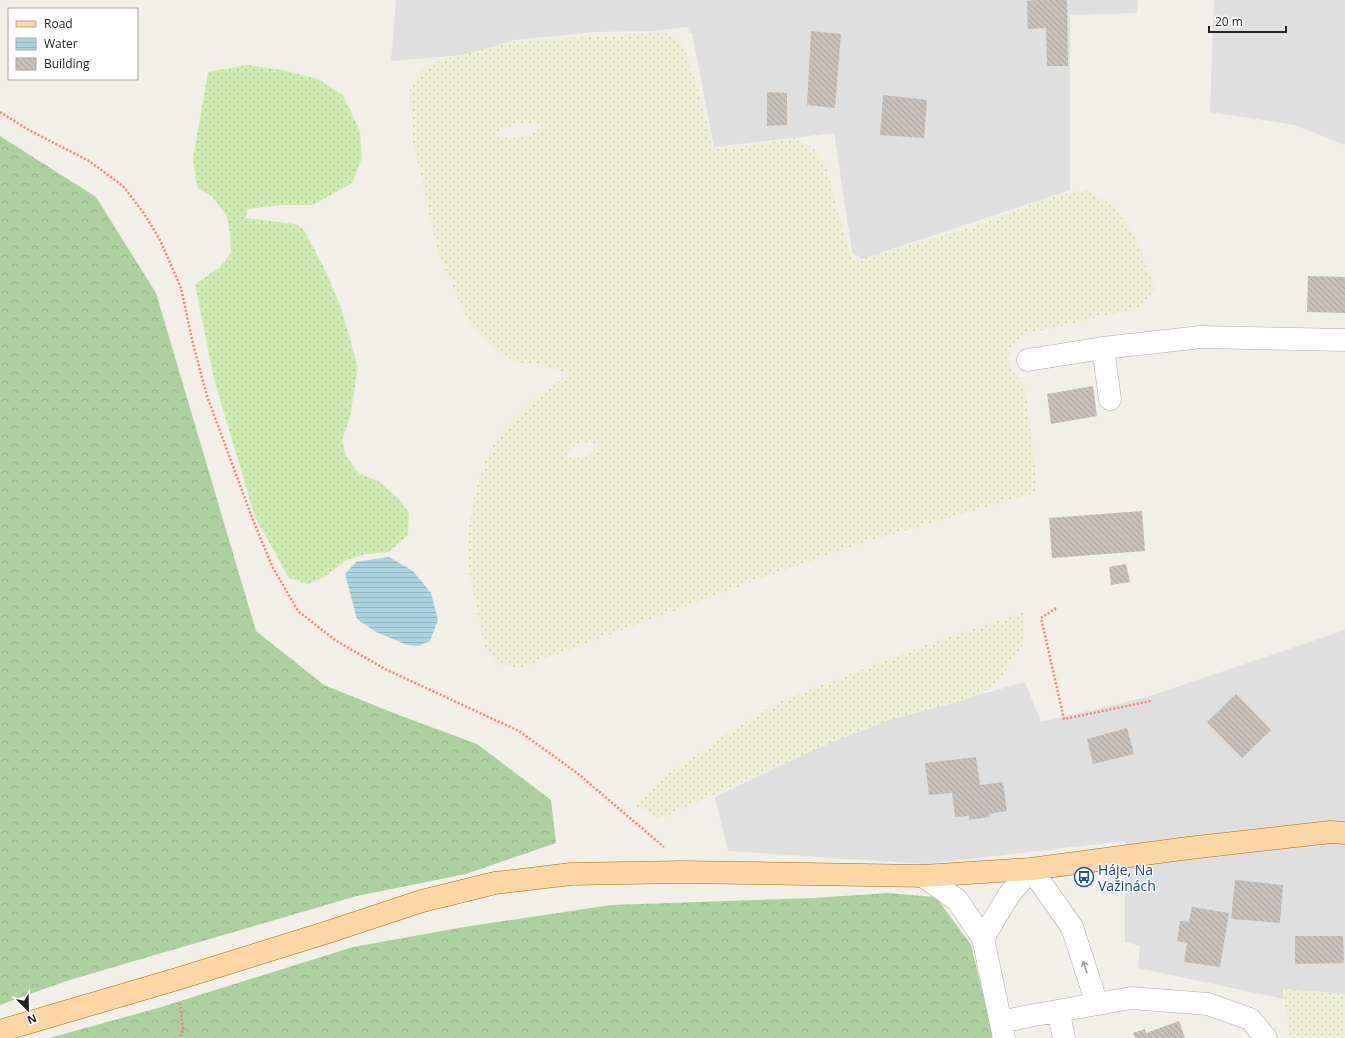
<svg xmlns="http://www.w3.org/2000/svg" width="1345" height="1038" viewBox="0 0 1345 1038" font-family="'Open Sans',sans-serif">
	<defs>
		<pattern id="farmland-dots" width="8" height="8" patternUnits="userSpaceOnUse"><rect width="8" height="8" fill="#eef0d5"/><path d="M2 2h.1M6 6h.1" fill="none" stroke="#ccceb7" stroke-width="1.8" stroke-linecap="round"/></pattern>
		<pattern id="grass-dots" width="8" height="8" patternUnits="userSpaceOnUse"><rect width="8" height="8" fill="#cdebb0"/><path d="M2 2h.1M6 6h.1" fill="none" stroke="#b0c997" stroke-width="1.8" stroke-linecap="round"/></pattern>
		<pattern id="forest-crowns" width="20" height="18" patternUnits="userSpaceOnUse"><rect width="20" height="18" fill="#add19e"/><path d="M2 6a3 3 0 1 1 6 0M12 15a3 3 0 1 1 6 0" fill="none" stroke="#95b388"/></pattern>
		<pattern id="water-rules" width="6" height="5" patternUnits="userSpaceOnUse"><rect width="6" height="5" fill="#aad3df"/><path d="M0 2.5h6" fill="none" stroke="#92b5bf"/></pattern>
		<pattern id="building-back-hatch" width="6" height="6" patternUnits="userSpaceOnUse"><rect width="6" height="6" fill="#c7bfb8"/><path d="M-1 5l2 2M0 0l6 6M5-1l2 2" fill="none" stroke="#aba49e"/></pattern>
	</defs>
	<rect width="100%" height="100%" fill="#f2efe9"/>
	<!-- residential -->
	<path fill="#e0dfdf" d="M396,0H1138L1137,13L1070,15V190L862,259L852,252L834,133L714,147L692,33H689L688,27L653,31L595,32L515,40L464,55L391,61Z
		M1214,0H1345V145L1295,125L1210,112Z
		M1345,630V994L1283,989L1284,999L1138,968L1140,946L1125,942V841L926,864L728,851L715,797L824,745L889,720L1025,682L1041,722L1147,697Z"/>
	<!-- farmland -->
	<path fill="url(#farmland-dots)" fill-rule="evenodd" d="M665,32L683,45L699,92L713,149L748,146L794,138L813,148L825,164L848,247L854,261L976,226L1048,198L1086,190L1112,205L1133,232L1155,288L1143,307L1022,335L1010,351L1009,366L1025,387L1038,492L866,542L762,578L520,668L498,664L485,649L470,577L467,547L470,520L475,494L484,463L499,434L532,401L568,374L541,365L516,362L497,351L469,323L438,253L412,137L410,87L424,68L441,60L512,42ZM524,123L543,126L529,136L515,138L493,137L505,128ZM582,442L600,444L591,454L582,458H565L569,451L575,445Z
		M1024,612V643L996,686L961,701L889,720L825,745L660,819L634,805L660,780L725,735L780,701L944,638Z
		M1283,989L1345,994V1038H1290Z"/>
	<!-- grass -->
	<path fill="url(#grass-dots)" d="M247,65L283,70L318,79L343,95L360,131L362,158L352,183L313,205H282L247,209L246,218L295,224L304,230L326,272L341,307L358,368L350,417L342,440L346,456L359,473L380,482L401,501L409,513L408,535L389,552L365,554L345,561L326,576L308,584L289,578L255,517L214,379L195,284L219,268L231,253L230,233L227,217L212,196L197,188L193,158L208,72Z"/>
	<!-- forest -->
	<path fill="url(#forest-crowns)" d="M0,136L96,197L156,293L256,631L324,685L396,714L477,744L551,800L556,843L466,874L357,896L66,981L0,1005Z
		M887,893L936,897L971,945L993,1036L995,1038H49L158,1008L353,947L464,927L611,905L814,898Z"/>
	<!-- water -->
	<path fill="url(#water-rules)" d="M389,557L413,571L431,593L438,620L430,641L418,646L407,645L376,632L357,619L345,574L356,562Z"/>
	<!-- building -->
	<path fill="url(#building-back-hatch)" d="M1036,0H1067L1068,66H1047L1046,28L1028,29L1027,1Z
		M811,31L841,34L835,108L807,105Z
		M767,92L787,93V125L767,126Z
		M883,95L927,100L924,138L880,135Z
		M1308,276L1345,277V313L1307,312Z
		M1093,386L1097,416L1051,424L1047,394Z
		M1142,511L1145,551L1052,558L1049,518Z
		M1126,564L1130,582L1111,585L1109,567Z
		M1236,694L1271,730L1242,758L1207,722Z
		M1127,728L1134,754L1093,764L1087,739Z
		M976,757L980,785L1003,782L1007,811L989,814L990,817L969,820V816L955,817L952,793L929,795L925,763Z
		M1235,880L1283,885L1280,923L1231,919Z
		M1192,907L1229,913L1220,967L1184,962L1187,943L1177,941L1180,921L1189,922Z
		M1295,936H1343L1344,963L1295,964Z
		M1179,1021L1185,1038H1135L1133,1033L1145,1029L1146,1033Z"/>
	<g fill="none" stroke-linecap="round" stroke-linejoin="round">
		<defs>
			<path id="minor" d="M1103,348L1110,399
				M1028,360L1103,348L1201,337L1345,340
				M923,876L957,900L983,938L1004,1038
				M983,938L1009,895L1031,869L1072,927L1097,1004
				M1058,1011L1064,1038
				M1001,1022L1029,1016L1131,998L1208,1004L1250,1019L1266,1038"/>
			<path id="major" d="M0,1031L177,979L325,933L422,901L495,883L571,874L682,872L923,876L1031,869L1189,848L1286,837L1331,832L1345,833"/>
		</defs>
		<!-- minor casing -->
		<use href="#minor" stroke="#a9a9a9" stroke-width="23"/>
		<!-- major casing -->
		<use href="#major" stroke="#a06b00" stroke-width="23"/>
		<!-- path -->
		<path stroke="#fa8072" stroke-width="2.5" stroke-dasharray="2 2" stroke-linecap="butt" d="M0,112L27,129L89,161L123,186L143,212L160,240L181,288L193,344L207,396L253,520L272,566L298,611L335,640L385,669L519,731L577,773L664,847
			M1056,608L1041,618L1064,719L1151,701
			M180,1003L183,1030L180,1038"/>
		<!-- minor -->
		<use href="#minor" stroke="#fff" stroke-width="22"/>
		<!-- major -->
		<use href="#major" stroke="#fcd6a4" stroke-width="22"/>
	</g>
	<!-- one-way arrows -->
	<defs><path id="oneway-shaft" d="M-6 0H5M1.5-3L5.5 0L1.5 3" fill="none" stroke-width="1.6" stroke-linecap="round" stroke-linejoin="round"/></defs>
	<use stroke="#9c9c9c" href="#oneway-shaft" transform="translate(1085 967) rotate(-108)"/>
	<!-- icons -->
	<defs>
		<symbol id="bus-ring" viewBox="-11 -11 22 22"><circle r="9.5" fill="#fff" stroke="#1a4fb4" stroke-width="1.5"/><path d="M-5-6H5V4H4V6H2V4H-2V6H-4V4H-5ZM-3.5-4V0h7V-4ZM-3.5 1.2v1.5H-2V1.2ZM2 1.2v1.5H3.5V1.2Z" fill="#1a4fb4"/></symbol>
	</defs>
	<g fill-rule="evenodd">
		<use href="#bus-ring" x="1073" y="866" width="22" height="22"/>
	</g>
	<g text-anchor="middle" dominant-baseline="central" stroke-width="3" stroke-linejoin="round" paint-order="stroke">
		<!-- transit labels -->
		<g font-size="14" fill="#164399" stroke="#fff" text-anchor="start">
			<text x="1098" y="869">Háje, Na<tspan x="1098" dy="16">Važinách</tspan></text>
		</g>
	</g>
	<!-- legend -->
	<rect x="8" y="8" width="130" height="72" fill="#ffffff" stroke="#a7a7a7"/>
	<rect x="16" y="21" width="20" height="6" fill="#fcd6a4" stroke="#a7a7a7"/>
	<text x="44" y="28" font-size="12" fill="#222222">Road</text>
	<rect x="16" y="38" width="20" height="12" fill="url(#water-rules)" stroke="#a7a7a7"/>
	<text x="44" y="48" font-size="12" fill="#222222">Water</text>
	<rect x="16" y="58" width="20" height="12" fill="url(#building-back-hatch)" stroke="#a7a7a7"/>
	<text x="44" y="68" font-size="12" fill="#222222">Building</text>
	<!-- north arrow -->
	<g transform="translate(28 1010) rotate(157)" stroke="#ffffff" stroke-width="3" paint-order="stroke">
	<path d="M0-3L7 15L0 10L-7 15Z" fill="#222222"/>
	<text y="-6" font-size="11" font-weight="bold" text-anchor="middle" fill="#222222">N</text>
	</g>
	<!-- scale -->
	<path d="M1209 26v6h77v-6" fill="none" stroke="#222222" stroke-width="2"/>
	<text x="1215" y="26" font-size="12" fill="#222222" stroke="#ffffff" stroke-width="3" paint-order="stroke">20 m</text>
</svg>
